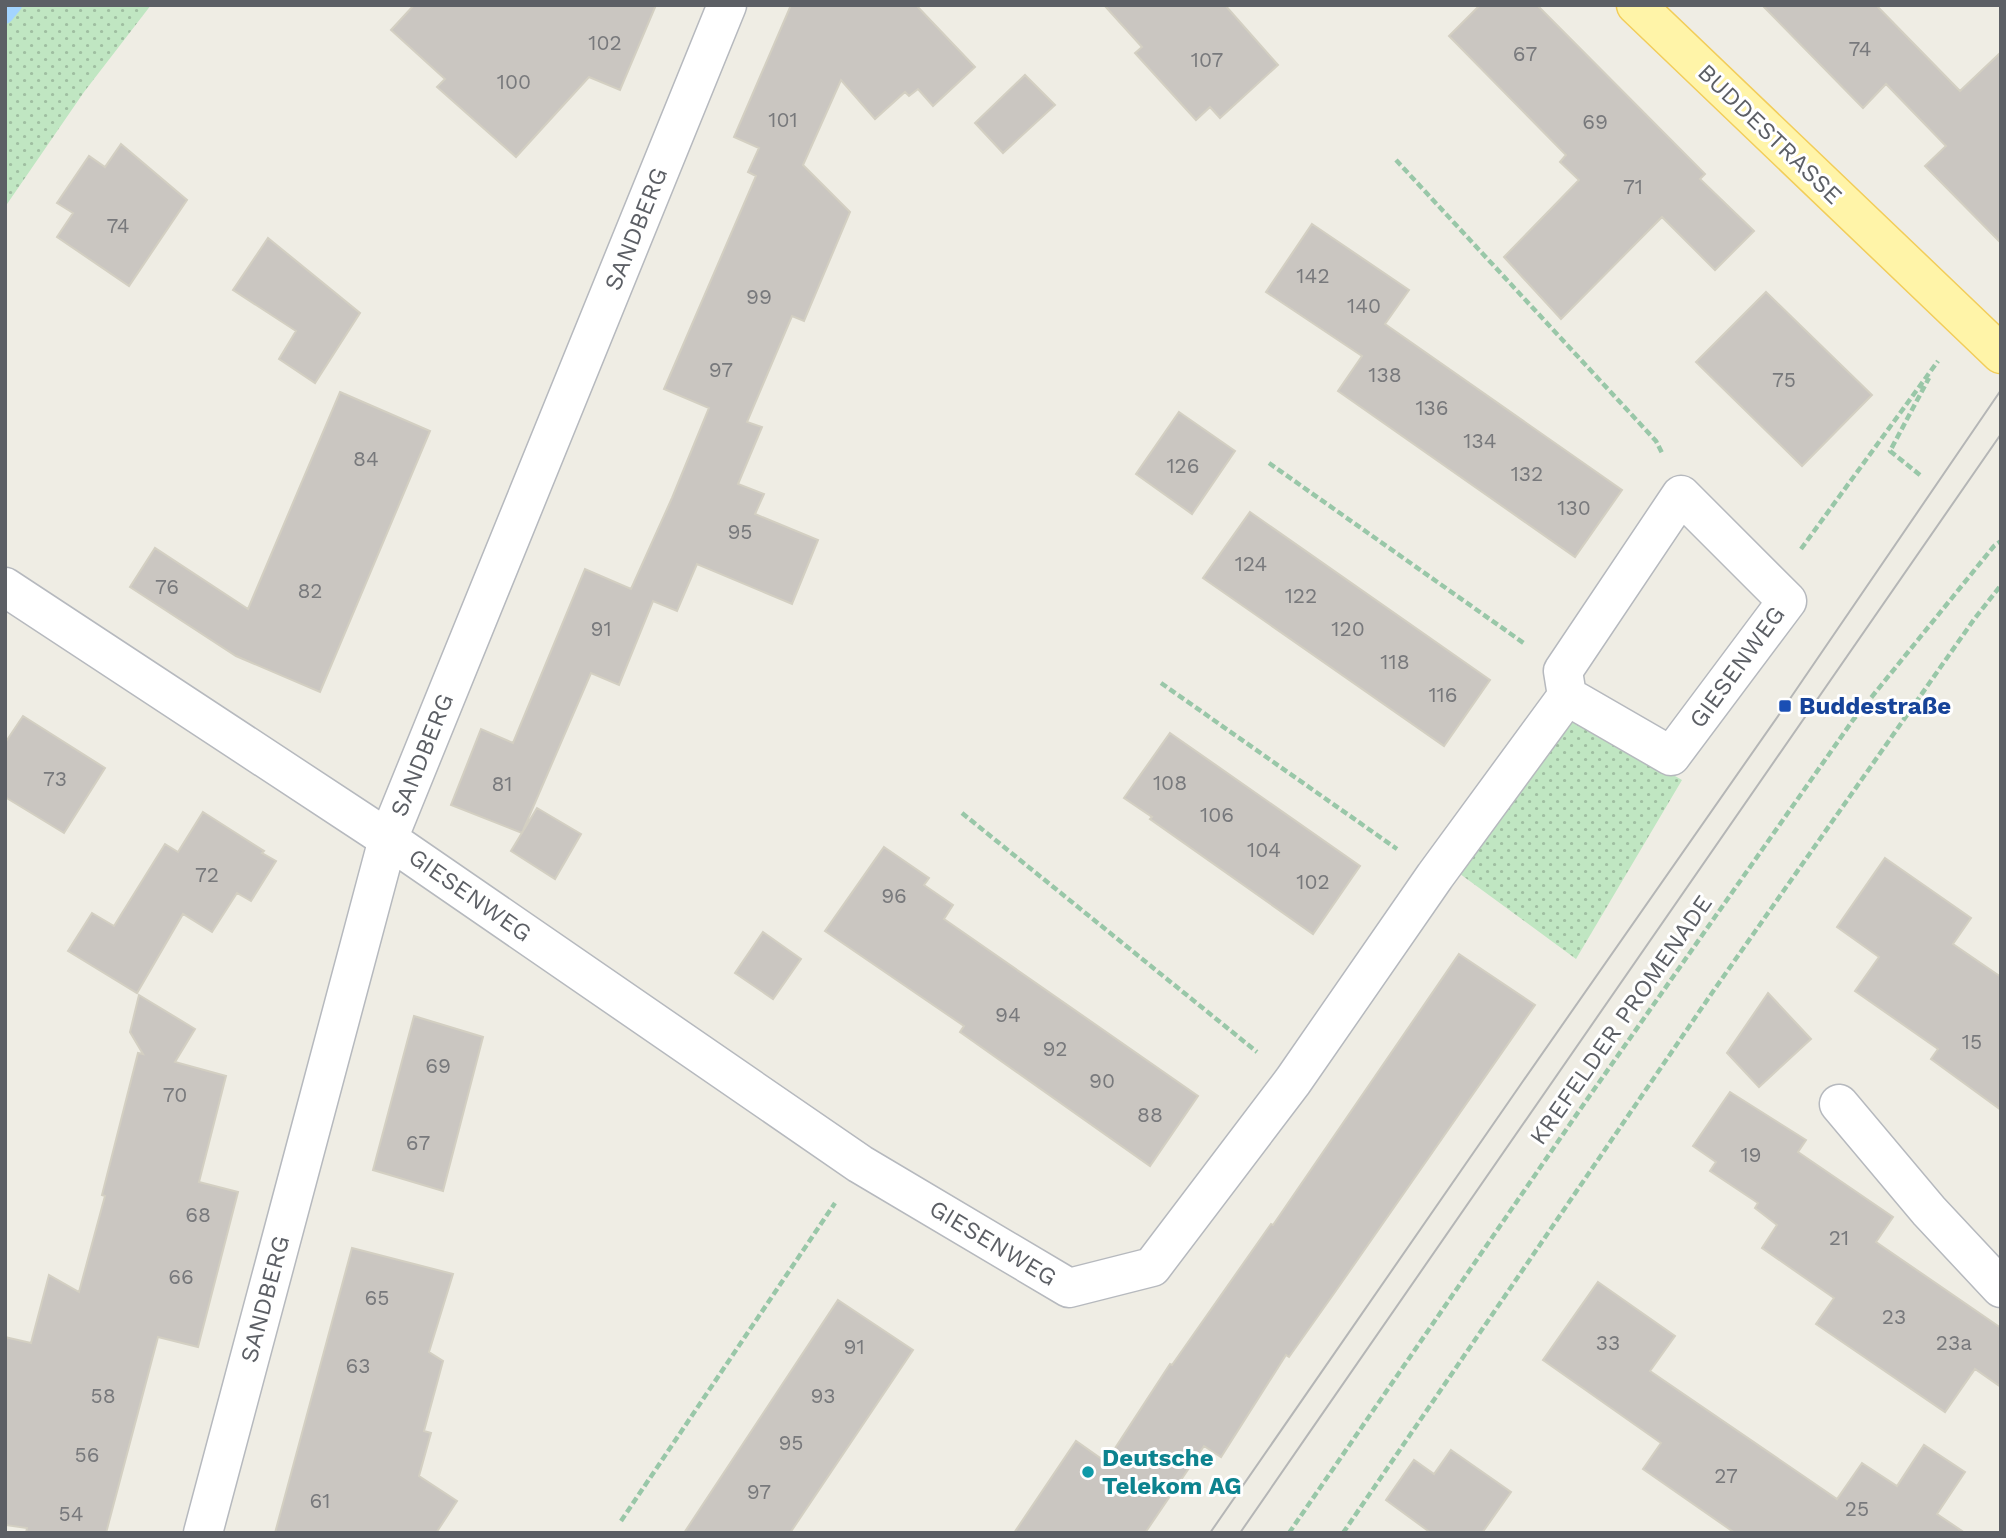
<svg xmlns="http://www.w3.org/2000/svg" width="2006" height="1538" viewBox="0 0 2006 1538" font-family="'Work Sans',sans-serif">
	<defs>
		<pattern id="grass-dots" width="8" height="8" patternUnits="userSpaceOnUse" patternTransform="scale(1.75)"><rect width="8" height="8" fill="#c0e6c2"/><path d="M2 2h.1M6 6h.1" fill="none" stroke="#9fbea1" stroke-width="1.8" stroke-linecap="round"/></pattern>
	</defs>
	<rect width="100%" height="100%" fill="#efede4"/>
	<!-- grass -->
	<path fill="url(#grass-dots)" d="M5,5H151L84,92L5,207Z
		M1568,715L1682,780L1576,959L1456,871Z"/>
	<g fill="none" stroke-linecap="round" stroke-linejoin="round">
		<!-- stream -->
		<path stroke="#a3d4ff" stroke-width="16" d="M5,16L14,5"/>
	</g>
	<!-- building -->
	<path fill="#cac6c1" stroke="#d3cfc2" stroke-width="2" d="M414,5H656L620,90L589,77L516,157L437,87L445,79L391,30Z
		M791,5H916L975,67L933,106L918,89L909,96L905,92L875,119L841,80L803,165L850,212L804,321L792,316L747,422L762,427L738,484L764,494L755,514L818,540L792,604L697,564L677,611L653,601L619,685L591,673L522,833L451,805L481,729L513,743L585,569L631,589L672,498L709,408L664,389L756,176L748,172L759,148L734,137Z
		M1104,5H1225L1278,65L1220,118L1210,107L1196,120L1135,53L1142,47Z
		M1480,5H1537L1705,174L1700,179L1754,231L1715,270L1662,217L1561,319L1504,257L1579,180L1560,162L1566,155L1449,36Z
		M1762,5H1876L1960,91L2001,52V243L1925,166L1946,146L1886,84L1863,108Z
		M1025,75L1055,105L1003,153L975,123Z
		M121,144L187,200L129,286L57,237L73,213L57,203L89,156L105,167Z
		M1312,224L1409,290L1385,324L1622,490L1575,557L1338,391L1362,356L1266,292Z
		M268,238L360,313L315,383L279,359L296,331L233,290Z
		M1766,292L1872,395L1802,466L1696,362Z
		M340,392L430,431L320,692L236,656L130,587L155,548L248,609Z
		M1179,412L1235,451L1192,514L1136,474Z
		M1250,512L1490,680L1444,746L1203,578Z
		M23,716L105,768L64,833L5,797V743Z
		M1170,733L1360,866L1313,934L1150,819L1152,817L1124,798Z
		M537,808L581,834L555,879L511,851Z
		M203,812L264,851L262,853L276,861L251,901L237,893L212,932L183,914L137,993L68,951L92,913L114,926L165,844L178,852Z
		M884,847L929,878L924,885L953,905L944,919L1198,1096L1150,1166L960,1032L964,1026L825,931Z
		M1885,858L1971,918L1953,944L2001,977V1110L1931,1059L1938,1049L1855,991L1879,957L1837,927Z
		M763,932L801,959L773,999L735,973Z
		M1459,954L1535,1005L1335,1292L1289,1357L1286,1355L1221,1457L1204,1446L1145,1533H1014L1076,1441L1106,1462L1170,1364L1172,1365L1271,1224L1273,1225Z
		M1768,993L1811,1039L1759,1087L1727,1053Z
		M139,995L195,1029L175,1062L226,1076L199,1182L238,1192L198,1347L158,1337L106,1533H26L27,1528L5,1525V1337L31,1343L49,1275L79,1292L105,1196L102,1195L138,1053L143,1054L130,1032Z
		M414,1016L483,1037L443,1191L373,1170Z
		M1730,1092L1806,1140L1798,1152L1893,1217L1876,1242L2001,1328V1387L1975,1369L1945,1412L1816,1324L1834,1298L1762,1248L1777,1225L1755,1208L1758,1203L1710,1171L1716,1162L1693,1146Z
		M352,1248L453,1274L429,1352L443,1361L424,1431L431,1433L419,1476L457,1501L436,1533H275Z
		M1598,1282L1675,1336L1650,1371L1837,1499L1862,1463L1897,1486L1924,1445L1965,1472L1937,1514L1965,1533H1735L1643,1469L1661,1443L1543,1360Z
		M838,1300L913,1350L790,1533H684Z
		M1451,1450L1511,1492L1482,1533H1431L1386,1500L1414,1460L1434,1474Z"/>
	<g fill="none" stroke-linecap="round" stroke-linejoin="round">
		<defs>
			<path id="minor" d="M1681,495L1787,601L1671,756L1567,696L1563,671Z
				M5,587L388,839L860,1164L1069,1288L1152,1267L1293,1081L1435,876L1567,696
				M1839,1104L1929,1211L2001,1288
				M203,1533L388,839L727,5"/>
			<path id="major" d="M1636,5L2001,354"/>
		</defs>
		<!-- minor casing -->
		<use href="#minor" stroke="#b6b9be" stroke-width="41"/>
		<!-- major casing -->
		<use href="#major" stroke="#f2cd5a" stroke-width="41"/>
		<!-- path -->
		<path stroke="#99c7a8" stroke-width="4.5" stroke-dasharray="7 3.5" stroke-linecap="butt" d="M1396,160L1656,441L1662,453
			M1269,463L1525,644
			M1920,475L1890,451L1929,378
			M1801,549L1938,361
			M1161,683L1397,849
			M962,813L1257,1052
			M621,1521L835,1203
			M1289,1533L1579,1111L1853,720L1994,546L2001,541
			M1343,1533L1714,990L1975,618L2001,585"/>
		<!-- minor -->
		<use href="#minor" stroke="#fff" stroke-width="38"/>
		<!-- major -->
		<use href="#major" stroke="#fff4a8" stroke-width="38"/>
		<!-- tram -->
		<path stroke="#b5b6b6" stroke-width="2" d="M1210,1533L1521,1084L1785,706L2001,390
			M1240,1533C1493,1166 1749,801 2001,434"/>
	</g>
	<!-- markers -->
	<rect fill="#1a4fb4" stroke="#fff" stroke-width="2.5" x="1778" y="699" width="14" height="14" rx="3.5"/>
	<circle fill="#0f9aa8" stroke="#fff" stroke-width="2.5" cx="1088" cy="1472" r="7"/>
	<g text-anchor="middle" dominant-baseline="central" stroke-width="6" stroke-linejoin="round" paint-order="stroke">
		<!-- number labels -->
		<g font-size="21" fill="#78797c">
			<text x="605" y="42">102</text>
			<text x="1860" y="48">74</text>
			<text x="1525" y="53">67</text>
			<text x="1207" y="59">107</text>
			<text x="514" y="81">100</text>
			<text x="783" y="119">101</text>
			<text x="1595" y="121">69</text>
			<text x="1633" y="186">71</text>
			<text x="118" y="225">74</text>
			<text x="1313" y="275">142</text>
			<text x="759" y="296">99</text>
			<text x="1364" y="305">140</text>
			<text x="721" y="369">97</text>
			<text x="1385" y="374">138</text>
			<text x="1784" y="379">75</text>
			<text x="1432" y="407">136</text>
			<text x="1480" y="440">134</text>
			<text x="366" y="458">84</text>
			<text x="1183" y="465">126</text>
			<text x="1527" y="473">132</text>
			<text x="1574" y="507">130</text>
			<text x="740" y="531">95</text>
			<text x="1251" y="563">124</text>
			<text x="167" y="586">76</text>
			<text x="310" y="590">82</text>
			<text x="1301" y="595">122</text>
			<text x="601" y="628">91</text>
			<text x="1348" y="628">120</text>
			<text x="1395" y="661">118</text>
			<text x="1443" y="694">116</text>
			<text x="55" y="778">73</text>
			<text x="1170" y="782">108</text>
			<text x="502" y="783">81</text>
			<text x="1217" y="814">106</text>
			<text x="1264" y="849">104</text>
			<text x="207" y="874">72</text>
			<text x="1313" y="881">102</text>
			<text x="894" y="895">96</text>
			<text x="1008" y="1014">94</text>
			<text x="1972" y="1041">15</text>
			<text x="1055" y="1048">92</text>
			<text x="438" y="1065">69</text>
			<text x="1102" y="1080">90</text>
			<text x="175" y="1094">70</text>
			<text x="1150" y="1114">88</text>
			<text x="418" y="1142">67</text>
			<text x="1751" y="1154">19</text>
			<text x="198" y="1214">68</text>
			<text x="1839" y="1237">21</text>
			<text x="181" y="1276">66</text>
			<text x="377" y="1297">65</text>
			<text x="1894" y="1316">23</text>
			<text x="1608" y="1342">33</text>
			<text x="1954" y="1342">23a</text>
			<text x="854" y="1346">91</text>
			<text x="358" y="1365">63</text>
			<text x="103" y="1395">58</text>
			<text x="823" y="1395">93</text>
			<text x="791" y="1442">95</text>
			<text x="87" y="1454">56</text>
			<text x="1726" y="1475">27</text>
			<text x="759" y="1491">97</text>
			<text x="320" y="1500">61</text>
			<text x="1857" y="1508">25</text>
			<text x="71" y="1513">54</text>
		</g>
		<!-- street labels -->
		<g font-size="24" fill="#5c5f65" stroke="#fff">
			<text transform="translate(1770 134) rotate(44)">BUDDESTRASSE</text>
			<text transform="translate(636 229) rotate(-68)">SANDBERG</text>
			<text transform="translate(1737 667) rotate(-54)">GIESENWEG</text>
			<text transform="translate(422 755) rotate(-68)">SANDBERG</text>
			<text transform="translate(470 895) rotate(35)">GIESENWEG</text>
			<text transform="translate(1621 1020) rotate(-55)">KREFELDER PROMENADE</text>
			<text transform="translate(993 1243) rotate(31)">GIESENWEG</text>
			<text transform="translate(265 1299) rotate(-75)">SANDBERG</text>
		</g>
		<!-- transit labels -->
		<g font-size="24" font-weight="bold" fill="#164399" stroke="#fff" text-anchor="start">
			<text x="1799" y="706">Buddestraße</text>
		</g>
		<!-- culture labels -->
		<g font-size="24" font-weight="bold" fill="#0d838f" stroke="#fff" text-anchor="start">
			<text x="1102" y="1458">Deutsche<tspan x="1102" dy="28">Telekom AG</tspan></text>
		</g>
	</g>
	<!-- border -->
	<rect width="2006" height="1538" fill="none" stroke="#5c5f65" stroke-width="14"/>
</svg>
